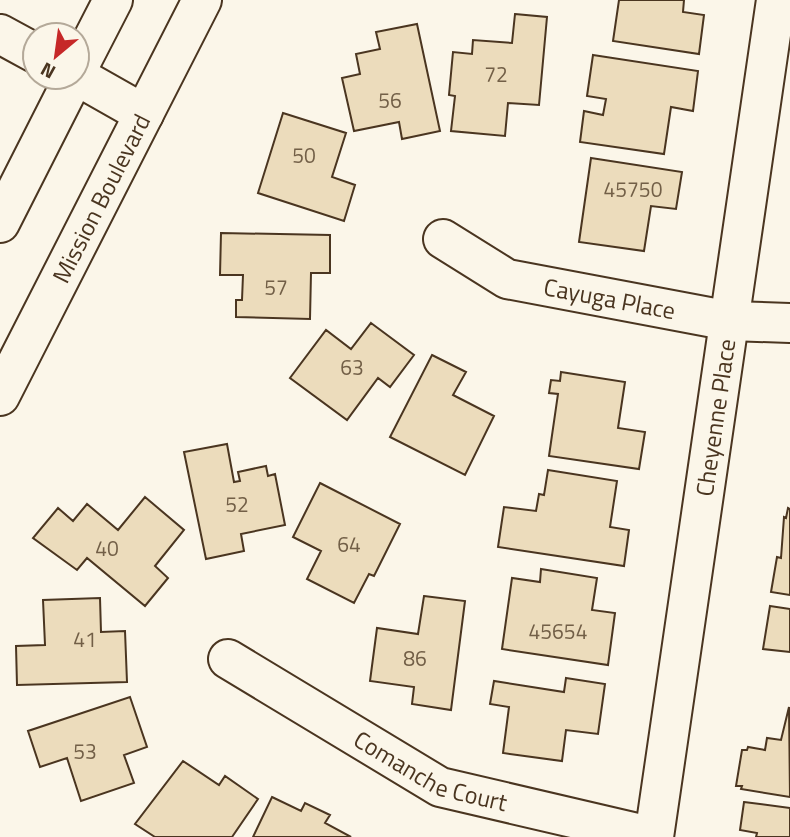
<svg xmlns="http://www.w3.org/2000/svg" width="790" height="837" viewBox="0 0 790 837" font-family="'Titillium Web',sans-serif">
	<rect width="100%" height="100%" fill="#fbf6e9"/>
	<!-- building -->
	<path fill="#ecdcbc" stroke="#4a3520" stroke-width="2" d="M619,0H684L683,12L704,15L699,54L613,41Z
		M515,14L547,17L539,105L508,103L505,136L451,131L455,96L449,95L453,52L472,54L473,40L512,43Z
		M417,24L440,131L402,139L399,122L354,131L342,78L360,74L356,54L380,49L376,32Z
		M593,55L698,71L693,111L671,107L664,154L580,142L584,111L603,115L606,99L587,96Z
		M283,113L346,133L332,177L355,185L344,221L258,193Z
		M591,158L682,172L676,209L651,206L644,251L579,242Z
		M221,233L330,235V273H311L310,319L236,317V300H242L243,275H220Z
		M371,323L414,355L390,387L378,378L347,420L290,378L326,330L351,349Z
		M432,355L466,372L453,395L494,416L465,475L390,437Z
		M561,372L625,382L618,428L645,432L639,469L549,456L558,394L549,393L551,380L560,381Z
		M227,444L234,482L240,481L238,472L266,466L268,476L275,474L285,525L241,534L244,551L206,559L184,452Z
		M548,470L617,481L610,527L629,530L624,566L498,547L504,507L536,511L539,494L544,495Z
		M320,483L400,524L374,576L369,574L354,603L307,579L321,551L293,537Z
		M145,497L184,530L155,566L168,578L145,606L87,558L77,570L33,538L58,508L73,521L87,504L118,530Z
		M788,508L790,509V595L771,592L777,557L781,558L784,517L786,518Z
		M541,569L597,578L592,610L615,613L608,665L502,649L512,578L540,582Z
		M424,596L465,601L451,710L412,704L414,687L370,681L377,628L418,634Z
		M100,598L101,632L125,631L127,682L17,685L16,646L45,645L43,600Z
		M770,606L790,609V652L763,649Z
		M566,678L605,684L598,734L566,730L562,761L503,753L509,707L490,704L494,681L564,692Z
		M130,697L147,747L124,755L134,783L81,801L67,758L40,767L28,731Z
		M789,707L790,797L741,789L742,786H736L742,750H747L748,747L765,750L767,738L781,740Z
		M183,761L219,785L225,776L258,799L232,837H155L135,824Z
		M272,797L301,811L305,803L330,815L325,823L351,837H253Z
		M744,802L790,808V837H756L757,833L740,830Z"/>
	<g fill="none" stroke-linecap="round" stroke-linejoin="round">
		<defs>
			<g id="minor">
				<path d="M0,34L35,53"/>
				<path d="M77,76L144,114"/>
				<path id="s1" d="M443,239L507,279L730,321L790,323"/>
				<path id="s2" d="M228,659L440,787L654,837"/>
				<path id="s3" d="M654,837L776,0"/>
			</g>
			<g id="major">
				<path d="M77,70L113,0"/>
				<path d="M0,223L74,77"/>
				<path id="s4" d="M0,396L202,0"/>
			</g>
		</defs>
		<!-- minor casing -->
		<use href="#minor" stroke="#4a3520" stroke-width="42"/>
		<!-- major casing -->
		<use href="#major" stroke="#4a3520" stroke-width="42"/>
		<!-- minor -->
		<use href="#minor" stroke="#fbf6e9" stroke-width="38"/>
		<!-- major -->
		<use href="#major" stroke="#fbf6e9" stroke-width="38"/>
	</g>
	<g text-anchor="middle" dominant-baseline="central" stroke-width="5" stroke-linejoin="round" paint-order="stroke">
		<!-- number labels -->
		<g font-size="21" fill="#725f47">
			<text x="496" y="74">72</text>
			<text x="390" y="100">56</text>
			<text x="304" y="155">50</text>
			<text x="633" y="189">45750</text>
			<text x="276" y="287">57</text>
			<text x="352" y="367">63</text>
			<text x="237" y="504">52</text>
			<text x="349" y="544">64</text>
			<text x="107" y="548">40</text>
			<text x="558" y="631">45654</text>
			<text x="85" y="639">41</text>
			<text x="415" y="658">86</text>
			<text x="85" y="751">53</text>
		</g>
		<!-- street labels -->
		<g font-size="24" fill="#4a3520" stroke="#fbf6e9">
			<text stroke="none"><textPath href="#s4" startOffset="222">Mission Boulevard</textPath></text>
			<text stroke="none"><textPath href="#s1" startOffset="180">Cayuga Place</textPath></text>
			<text stroke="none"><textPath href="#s3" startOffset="424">Cheyenne Place</textPath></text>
			<text stroke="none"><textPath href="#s2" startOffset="233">Comanche Court</textPath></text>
		</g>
	</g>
	<!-- north arrow -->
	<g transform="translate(56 56) rotate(209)"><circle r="33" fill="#fbf6e9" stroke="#b4a999" stroke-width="2"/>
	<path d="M0-5L12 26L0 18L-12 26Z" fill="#c62828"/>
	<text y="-10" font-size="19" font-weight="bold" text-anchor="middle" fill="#4a3520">N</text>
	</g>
</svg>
